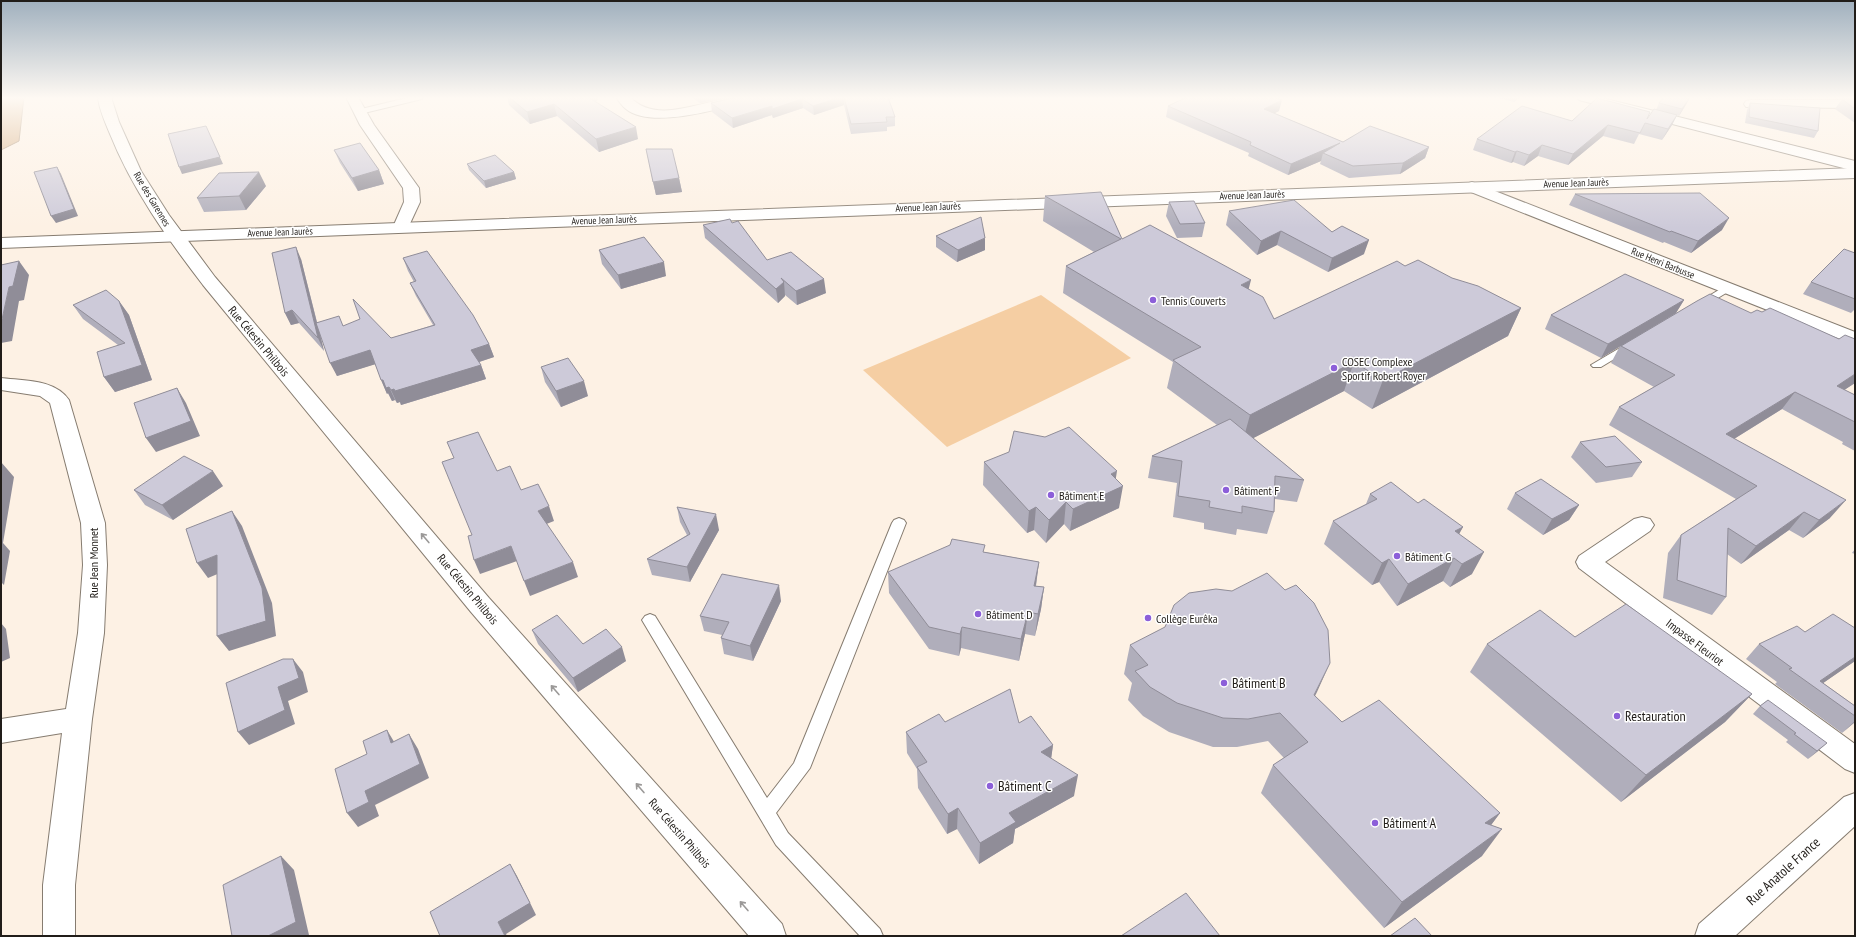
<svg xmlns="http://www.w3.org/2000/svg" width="1856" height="937" viewBox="0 0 1856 937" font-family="'PT Sans Narrow',sans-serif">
	<rect width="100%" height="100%" fill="#fdf1e4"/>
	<!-- green -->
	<path fill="#f5cea3" d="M1041,295L1131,358L947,447L863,370Z"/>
	<!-- water -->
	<path fill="#d4ab7e" stroke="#9e8060" d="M1,97H24L19,141L1,150Z"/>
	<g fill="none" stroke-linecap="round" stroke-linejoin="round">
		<defs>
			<path id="lane" d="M411,97H423L422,99L360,114L356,112L357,110Z
				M1727,285L1731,286L1732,288L1731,290L1703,307L1699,308L1694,305Z
				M1630,342L1634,343L1636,345L1634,347L1601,367H1593L1591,365Z
				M899,518L904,520L906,523L810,768L776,813L788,833L880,929L883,936H860L776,845L642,620L645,616L650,614L655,616L767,798L794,763L892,523L894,520Z"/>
			<path id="street" d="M98,97H111L119,122L141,171L169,215L215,277L489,598L782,924L786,936H749L471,612L203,285C167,238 132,189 110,134C105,122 99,109 98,97Z
				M346,97H358L374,125L419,188L420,202L407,230L401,232L395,230L393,227L404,202L403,188L360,125Z
				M616,97H630C661,130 717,91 754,97L752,100C723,108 651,130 626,109C622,106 619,101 616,97Z
				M1577,97H1598L1855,161V171L1579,100Z
				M1751,100H1855V108L1746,107L1744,104L1746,101Z
				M1472,182L1855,332V345L1466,190L1464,187L1466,184Z
				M1,378C24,381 55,379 69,400L105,523L107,565L104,633L92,719L75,885V936H43V885L62,733L1,743V719L66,709L78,633L83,565L81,523L50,403L40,396L1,390Z
				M1642,517L1650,519L1654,525L1650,531L1605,562L1855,744V773L1845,769L1579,568L1576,562L1579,556L1634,519Z
				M1855,793V826L1735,936H1695L1699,924L1844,797Z"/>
			<path id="secondary" d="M1855,168V178L1,248V238Z"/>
		</defs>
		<!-- lane casing -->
		<use href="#lane" stroke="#867c70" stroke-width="2"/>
		<!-- street casing -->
		<use href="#street" stroke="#867c70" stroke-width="2"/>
		<!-- secondary casing -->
		<use href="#secondary" stroke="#867c70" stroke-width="2"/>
		<!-- lane -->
		<use href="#lane" fill="#fff" fill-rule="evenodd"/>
		<!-- street -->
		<use href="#street" fill="#fff" fill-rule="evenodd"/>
		<!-- secondary -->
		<use href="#secondary" fill="#fff" fill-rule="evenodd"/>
	</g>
	<!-- wall -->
	<path fill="#b0aebb" d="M507,97H597L598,100L595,101L638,139L599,152L557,116L530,124L509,105Z
		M691,97H732L700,103Z
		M736,97H897L889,99L895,117V126L887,127V131L851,134L844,105L814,115L803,108L773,118L772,115L733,128L712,112L711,103Z
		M1495,97H1520L1514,102Z
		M1690,97L1687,103L1679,116L1677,115L1672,125L1662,140L1639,134L1634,144L1603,136L1568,165L1538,156L1524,166L1513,162L1511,163L1473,150L1477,139L1572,121L1647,119L1656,110L1659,103Z
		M1698,97H1712L1710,100Z
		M1828,97H1855V99L1831,98Z
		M1842,99H1855V123L1835,109Z
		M1750,103L1818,131L1814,138L1745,123L1747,110Z
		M1168,106L1279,111L1274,113L1343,142L1429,147L1425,158L1400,174L1349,178L1320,164L1321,161L1288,175L1248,156L1249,153L1166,117Z
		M646,149L679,178L682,192L656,195Z
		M334,150L379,170L384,184L358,191L340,163Z
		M467,164L514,172L516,179L486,188L469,170Z
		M266,186L246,210L204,212L197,198Z
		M1575,194L1722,230L1691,253L1664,242L1663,243L1569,205Z
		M1045,196L1122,239L1249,290L1274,319L1405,266L1452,278L1521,308L1508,336L1372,409L1344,391L1253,438L1304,480L1297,502L1275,499L1274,512L1267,534L1237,529L1236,535L1204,529V523L1173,517L1177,483L1148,478L1152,456L1217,425L1167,388L1173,362L1063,293L1066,266L1094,252L1043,221Z
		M1169,202L1205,223L1202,237L1177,238L1166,216Z
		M1229,211L1332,232L1364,254L1328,272L1277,245L1257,255L1226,225Z
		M732,223L767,260L826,293L797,305L785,295V296L778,303L705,238L703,225Z
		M936,236L985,250L957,262L936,247Z
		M599,250L666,276L621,289L602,264Z
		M1855,253V309L1851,313L1803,294L1811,282Z
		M403,258L489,344L494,357L479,362L481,365L486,379L401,405L400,402L397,403L395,400L392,401L388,393L387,394L375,364L337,376L320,333L324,351L299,323L291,325L285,313L301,259L317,322L344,326L391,338L433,325L416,296L410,283L414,282L408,271Z
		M1684,300L1676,313L1855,383L1844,390L1855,395V451L1842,444L1843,442L1782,409L1734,439L1830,518L1803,538L1789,530L1741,564L1727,554L1726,597L1712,615L1663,598L1668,553L1681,535L1736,499L1609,425L1619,407L1654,387L1611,363L1620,346L1601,358L1545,329L1551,315Z
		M119,301L129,315L152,380L115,392L104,377L118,345L83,319L73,305Z
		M541,367L588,396L561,407L545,382Z
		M1580,442L1642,462L1632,477L1596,483L1571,457Z
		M984,462L1116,479L1119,508L1070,531L1064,524L1046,543L1034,530L1027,533L983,485Z
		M223,486L173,520L145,505L134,490Z
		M1515,493L1579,505L1569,520L1543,535L1507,509Z
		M1370,494L1418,503L1463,527L1459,533L1472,574L1450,587L1443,581L1397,606L1379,582L1372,585L1324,544L1333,521L1366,504Z
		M677,507L719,530L690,582L652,575L647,559L687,535L680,522Z
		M1855,549V554L1852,553Z
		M985,552L1039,562L1036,586L1044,587L1041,609L1035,636L1025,634L1019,661L961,648L959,656L929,649L889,593L888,572Z
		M781,601L753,661L724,654L721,638L722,635L704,631L700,616Z
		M532,630L583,644L626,661L578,692L538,644Z
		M1805,632L1855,661L1823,683L1855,706V722L1842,733L1775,684L1777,682L1746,659L1759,644Z
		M1575,637L1752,694L1725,722L1621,802L1470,672L1487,644Z
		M1130,645L1315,696L1342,722L1500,813L1491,825L1482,856L1384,928L1261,793L1273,765L1284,758L1268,741L1237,747H1213L1169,732L1143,716L1128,700L1132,683L1124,674Z
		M1768,700L1818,751L1808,759L1786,742L1788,740L1753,714L1760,706Z
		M945,722L1019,723L1053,745L1051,758L1074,796L1015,829L1013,843L979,864L957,829L947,834L918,788L917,769L907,753L906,732Z"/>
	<!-- shaded-wall -->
	<path fill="#908d98" d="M583,97H597L598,100L585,105Z
		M699,97H732L700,103Z
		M842,97H844V105L814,115L813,106Z
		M886,97H897L886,100Z
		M1517,97H1520L1514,102Z
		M1690,97L1687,103L1679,116L1682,109Z
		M802,99L803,108L773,118L772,115L733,128L732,118L772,106Z
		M1282,100L1279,111L1262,120L1264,109Z
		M554,104L557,116L530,124L527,112Z
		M1677,115L1672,125L1662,140L1668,129Z
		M1608,125L1603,136L1568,165L1573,154Z
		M206,126L223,164L182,174L179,167Z
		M636,127L638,139L599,152L596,139Z
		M1340,143L1323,153L1321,161L1288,175L1291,164Z
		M1542,145L1538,156L1524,166L1529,155Z
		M1429,147L1425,158L1400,174L1403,163Z
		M1517,151L1513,162L1511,163L1515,152Z
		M57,167L61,174L78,216L56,223L51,216Z
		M379,170L384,184L358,191L352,178Z
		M259,172L266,186L246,210L239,196Z
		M514,172L516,179L486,188L484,181Z
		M679,178L682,192L656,195L653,182Z
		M1729,218L1722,230L1691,253L1698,241Z
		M1281,231L1277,245L1257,255L1261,241Z
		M985,238V250L957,262L958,250Z
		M1369,240L1364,254L1328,272L1332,258Z
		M296,247L301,259L324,351L318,338Z
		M19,261L29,275L24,300L19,301L12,341L1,343V324L9,287Z
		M664,262L666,276L621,289L618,275Z
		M824,279L826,293L797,305L796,291Z
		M1251,280L1244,307L1241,285Z
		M784,282L785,296L778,303L776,289Z
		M1684,300L1676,313L1601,358L1608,344Z
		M119,301L129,315L152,380L115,392L104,377L142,365Z
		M1521,308L1508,336L1372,409L1383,380Z
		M292,310L299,323L291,325L285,313Z
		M489,344L494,357L476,363L471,350Z
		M370,350L376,364L337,376L330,363Z
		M1354,362L1344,391L1242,444L1250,415Z
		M481,365L486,379L401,405L400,402L397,403L391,390Z
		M1855,374V383L1823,404L1837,386Z
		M381,380H383L389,387L395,400L392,401L388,393L387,394Z
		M584,381L588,396L561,407L556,391Z
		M177,388L186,403L200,436L156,452L146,438Z
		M1795,392L1782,409L1713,452L1726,434Z
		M1,462L14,477L3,543L10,551L4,585L1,582Z
		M213,471L223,486L173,520L162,505Z
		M1117,471L1114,490L1123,486L1119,508L1070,531L1073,509L1111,474Z
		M1846,500L1830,518L1803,538L1819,520Z
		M1066,502L1064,524L1046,543L1049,520Z
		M1579,505L1569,520L1543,535L1552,519Z
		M549,506L554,521L544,525L538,511Z
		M1036,507L1034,530L1027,533L1029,511Z
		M232,511L242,526L272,603L276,636L229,651L217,636Z
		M1804,512L1789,530L1741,564L1756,546Z
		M716,514L719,530L690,582L687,567Z
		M1463,527L1451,549L1455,531Z
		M511,546L517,561L480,574L474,560Z
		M1484,552L1472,574L1450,587L1462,564Z
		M217,555L227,570L208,578L197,563Z
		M1454,558L1443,581L1397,606L1408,584Z
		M1389,559L1379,582L1372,585L1382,563Z
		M573,562L578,577L530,596L524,581Z
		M1039,562L1036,584L1031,608L1034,586Z
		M779,585L781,601L753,661L750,646Z
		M1044,587L1041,609L1035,636L1038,614Z
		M1028,612L1025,634L1019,661L1021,639Z
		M1,623L6,629L10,658L1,662Z
		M962,627L961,648L959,656L960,634Z
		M622,647L626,661L578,692L573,678Z
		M1855,657V661L1816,688L1820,681Z
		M293,659L303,672L308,692L288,701L295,724L249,745L238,732L278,687Z
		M1330,663L1317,692L1301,724L1314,695Z
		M1752,694L1725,722L1621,802L1646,775Z
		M1855,721V722L1842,733Z
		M387,730L396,745L391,743Z
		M409,734L418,749L429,778L375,805L379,816L358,827L347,813Z
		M1827,743L1818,751L1808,759L1817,751Z
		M1053,745L1050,767L1041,752Z
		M1078,775L1074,796L1015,829L1013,843L979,864L980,843L1009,813Z
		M958,808L957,829L947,834L948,814Z
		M1500,813L1480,840L1485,823Z
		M1502,829L1482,856L1384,928L1402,902Z
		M281,856L294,870L309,935L307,936H268Z
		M510,864L517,876L536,915L506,934L507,936H505L498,922Z"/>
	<!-- building -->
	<path fill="#cdcad9" stroke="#908d98" d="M509,97H588L636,127L596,139L554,104L527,112Z
		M736,97H842L813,106L802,99L772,109V106L732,118L711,103Z
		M844,97H888L895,117H886L887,122L851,124Z
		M1187,97H1273L1282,100L1264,109L1343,142L1370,126L1429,147L1403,163L1353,166L1323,153L1340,143L1291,164L1250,145L1251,142L1168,106Z
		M1664,97H1690L1682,109L1659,103Z
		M1597,98L1650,112L1647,119L1654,109L1677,115L1668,129L1645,123L1640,133L1608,125L1573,154L1542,145L1529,155L1517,151L1515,152L1477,139L1522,106L1572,121Z
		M1842,99H1855V109Z
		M1750,103L1820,108L1818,131L1749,117Z
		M206,126L220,157L179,167L168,134Z
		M360,143L379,170L352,178L334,150Z
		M646,149H672L679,178L653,182Z
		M495,155L514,172L484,181L467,164Z
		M57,167L74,209L51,216L34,172Z
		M259,172L239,196L197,198L219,173Z
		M1101,192L1122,239L1150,225L1251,280L1241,285L1263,297L1274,319L1397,261L1405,266L1418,260L1452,278L1478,286L1521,308L1383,380L1354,362L1250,415L1173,360L1201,347L1066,266L1121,239L1045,196Z
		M1700,193L1729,218L1698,241L1671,231L1670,232L1575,194Z
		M1294,200L1332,232L1342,226L1369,240L1332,258L1281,231L1261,241L1229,211Z
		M1194,201L1205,223L1180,224L1169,202Z
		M981,217L985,238L958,250L936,236Z
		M730,219L732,223L738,221L767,260L791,252L824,279L796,291L781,278L784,282L776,289L703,225Z
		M644,237L664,262L618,275L599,250Z
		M296,247L318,338L292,310L285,313L272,253Z
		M1844,249L1855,253V299L1811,282Z
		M427,251L473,315L489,344L471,350L481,365L395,391L394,389L391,390L389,387L386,388L383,380H381L370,350L330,363L316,323L339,316L343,326L360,319L353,299L391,338L435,325L410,283L416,281L403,258Z
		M19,261L13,286L9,287L1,324V265Z
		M1625,274L1684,300L1608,344L1551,315Z
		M106,290L119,301L142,365L104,377L97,352L125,343L73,305Z
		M1710,294L1751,313L1757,310L1762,312L1770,308L1839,339L1845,335L1855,339V374L1837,386L1855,395V422L1795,392L1726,434L1846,500L1819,520L1804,512L1756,546L1728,528L1726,597L1677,580L1681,535L1757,486L1619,407L1675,375L1621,346L1697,301Z
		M568,358L584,381L556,391L541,367Z
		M177,388L191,421L146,438L134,403Z
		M1230,419L1304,480L1275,476L1274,512L1242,506V513L1209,507L1210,501L1178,496L1182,461L1152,456Z
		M1069,427L1117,471L1111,474L1123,486L1073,509L1066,502L1049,520L1036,507L1029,511L984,462L1009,452L1014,431L1045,437Z
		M478,432L497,471L510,466L521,490L538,484L549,506L538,511L573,562L524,581L511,546L474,560L468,536L472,535L442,462L454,458L447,442Z
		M1615,436L1642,462L1606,467L1580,442Z
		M184,456L213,471L162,505L134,490Z
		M1541,479L1579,505L1552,519L1515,493Z
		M1391,482L1418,503L1424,499L1463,527L1455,531L1484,552L1462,564L1454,558L1408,584L1389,559L1382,563L1333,521L1377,499L1370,494Z
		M677,507L716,514L687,567L647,559L690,534Z
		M232,511L262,588L266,621L217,636V555L197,563L186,529Z
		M952,539L985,545L983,552L1039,562L1034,586L1044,587L1038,614L1028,612L1021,639L962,627L960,634L929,627L888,572L950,545Z
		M1267,573L1285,590L1296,585L1314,603L1328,630L1330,663L1314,695L1342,722L1379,700L1500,813L1485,823L1502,829L1402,902L1273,765L1308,742L1280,713L1248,719L1223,718L1177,703L1150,687L1135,671L1148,665L1130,645L1165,627L1174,605L1189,593L1216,589L1232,591Z
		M722,574L779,585L750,646L721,638L729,622L700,616Z
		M1626,604L1752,694L1646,775L1487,644L1540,610L1575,637Z
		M1833,614L1855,628V657L1820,681L1855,706V716L1789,669L1792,668L1759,644L1797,626L1805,632Z
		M557,615L583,644L606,629L622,647L573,678L532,630Z
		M283,659H293L299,678L278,687L285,710L238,732L226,683Z
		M1010,689L1019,723L1031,716L1053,745L1041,752L1078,775L1009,813L1016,822L980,843L958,808L948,814L917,767L927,762L906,732L939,714L945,722Z
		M1768,700L1827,743L1817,751L1794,734L1796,733L1760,706Z
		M387,730L391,743L409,734L420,764L365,791L369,802L347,813L335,769L367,754L363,741Z
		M281,856L296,922L268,936H232L223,885Z
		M510,864L530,903L498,922L505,936H440L430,912Z
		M1186,893L1220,936H1121Z
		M1415,918L1432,936H1390Z"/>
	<!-- one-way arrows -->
	<defs><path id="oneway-shaft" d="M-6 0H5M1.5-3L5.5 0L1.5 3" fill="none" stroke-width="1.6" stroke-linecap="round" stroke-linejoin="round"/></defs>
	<g stroke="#9b9998">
		<use href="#oneway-shaft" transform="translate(425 538) rotate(-130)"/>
		<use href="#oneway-shaft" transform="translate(555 690) rotate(-131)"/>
		<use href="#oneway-shaft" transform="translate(640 788) rotate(-131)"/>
		<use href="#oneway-shaft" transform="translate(744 906) rotate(-131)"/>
	</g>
	<!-- sky -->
	<linearGradient id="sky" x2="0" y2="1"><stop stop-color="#a0b0be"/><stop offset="0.43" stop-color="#fef9f3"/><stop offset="1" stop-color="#fef9f3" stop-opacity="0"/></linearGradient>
	<rect width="1856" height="228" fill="url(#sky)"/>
	<!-- markers -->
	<g fill="#8c5fd9" stroke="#fff" stroke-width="1.5">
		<circle cx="1153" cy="300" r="4"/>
		<circle cx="1334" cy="368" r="4"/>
		<circle cx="1226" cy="490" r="4"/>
		<circle cx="1051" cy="495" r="4"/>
		<circle cx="1397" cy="556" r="4"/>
		<circle cx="978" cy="614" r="4"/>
		<circle cx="1148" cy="618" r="4"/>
		<circle cx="1224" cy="683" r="4"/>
		<circle cx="1617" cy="716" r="4"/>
		<circle cx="990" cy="786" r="4"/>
		<circle cx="1375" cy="823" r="4"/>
	</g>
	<g text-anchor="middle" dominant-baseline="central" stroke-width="3" stroke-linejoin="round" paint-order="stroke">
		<!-- far-street labels -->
		<g font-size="10" fill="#211d19" stroke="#fff">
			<text transform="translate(1576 183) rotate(-2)">Avenue Jean Jaurès</text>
			<text transform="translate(1252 195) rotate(-2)">Avenue Jean Jaurès</text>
			<text transform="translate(152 199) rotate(59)">Rue des Garennes</text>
			<text transform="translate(928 207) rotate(-2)">Avenue Jean Jaurès</text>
			<text transform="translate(604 220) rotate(-2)">Avenue Jean Jaurès</text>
			<text transform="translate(280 232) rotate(-2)">Avenue Jean Jaurès</text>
			<text transform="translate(1663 263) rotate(22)">Rue Henri Barbusse</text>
		</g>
		<!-- poi labels -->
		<g font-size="12" fill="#211d19" stroke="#fff" text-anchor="start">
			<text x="1161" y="300">Tennis Couverts</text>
			<text x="1342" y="361">COSEC Complexe<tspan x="1342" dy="14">Sportif Robert Royer</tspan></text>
			<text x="1234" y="490">Bâtiment F</text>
			<text x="1059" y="495">Bâtiment E</text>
			<text x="1405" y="556">Bâtiment G</text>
			<text x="986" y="614">Bâtiment D</text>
			<text x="1156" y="618">Collège Eurêka</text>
		</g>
		<!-- street labels -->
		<g font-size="12" fill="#211d19" stroke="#fff">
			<text transform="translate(259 341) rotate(50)">Rue Célestin Philbois</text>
			<text transform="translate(93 563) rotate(-90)">Rue Jean Monnet</text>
			<text transform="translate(468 589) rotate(50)">Rue Célestin Philbois</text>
			<text transform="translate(1695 642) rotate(37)">Impasse Fleuriot</text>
			<text transform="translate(680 833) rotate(49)">Rue Célestin Philbois</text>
		</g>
		<!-- near-poi labels -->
		<g font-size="14" fill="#211d19" stroke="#fff" text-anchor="start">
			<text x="1232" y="683">Bâtiment B</text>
			<text x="1625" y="716">Restauration</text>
			<text x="998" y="786">Bâtiment C</text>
			<text x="1383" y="823">Bâtiment A</text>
		</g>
		<!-- near-street labels -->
		<g font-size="14" fill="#211d19" stroke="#fff">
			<text transform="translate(1783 871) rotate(-42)">Rue Anatole France</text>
		</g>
	</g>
	<!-- border -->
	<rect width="1856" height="937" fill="none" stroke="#211d19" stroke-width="4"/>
</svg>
